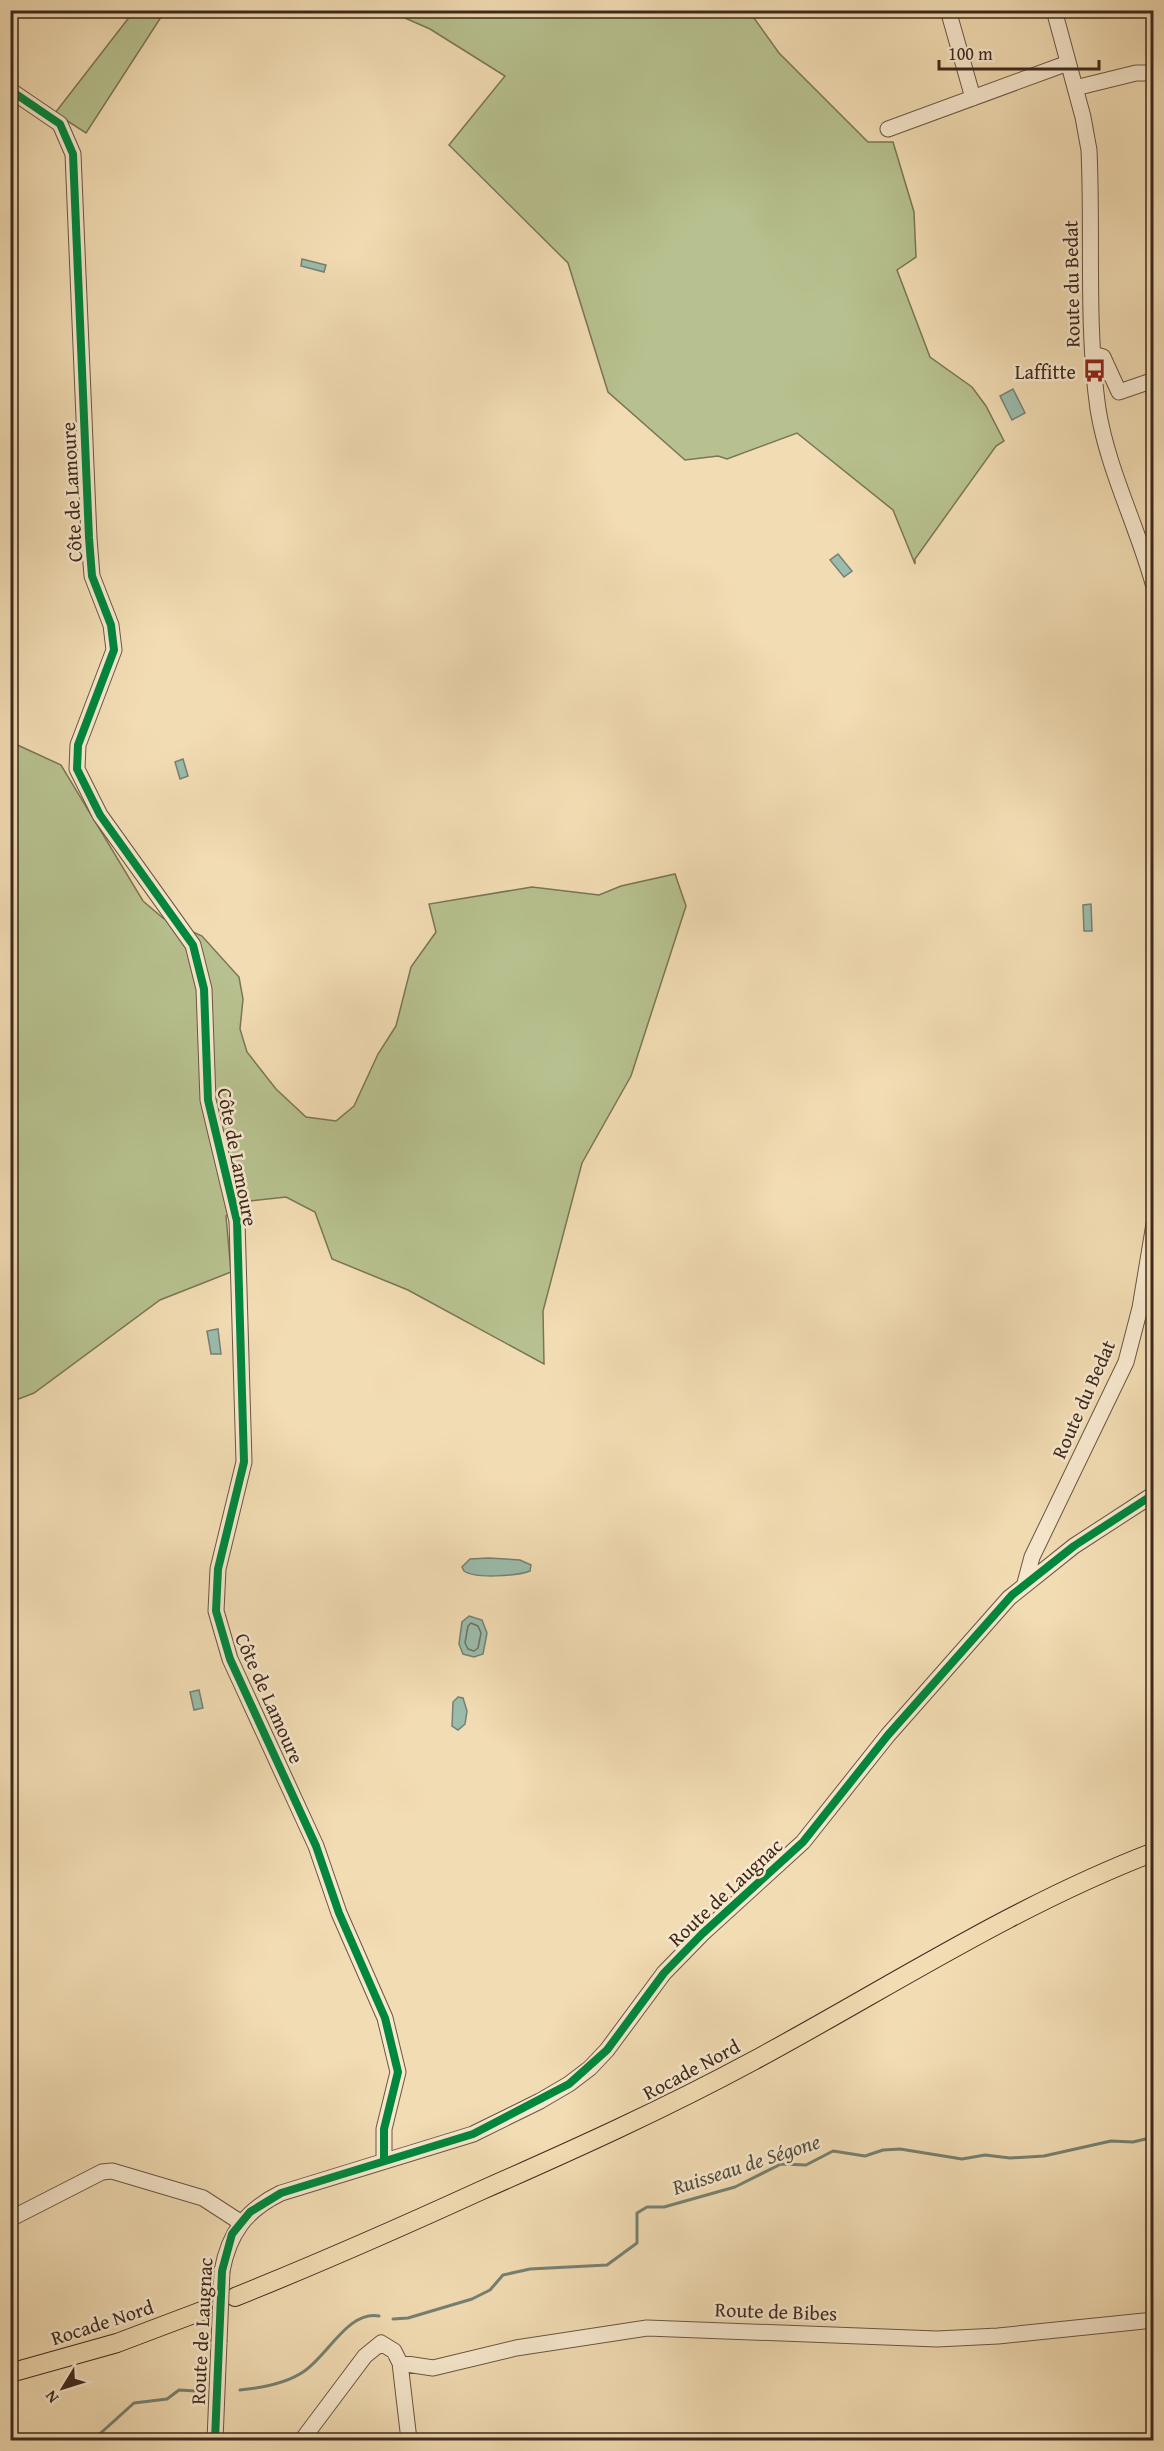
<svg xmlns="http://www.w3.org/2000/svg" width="1164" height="2451" viewBox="0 0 1164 2451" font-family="'Gentium Book Plus',serif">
	<rect width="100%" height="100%" fill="#f2dcb3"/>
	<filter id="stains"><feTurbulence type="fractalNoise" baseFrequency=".00333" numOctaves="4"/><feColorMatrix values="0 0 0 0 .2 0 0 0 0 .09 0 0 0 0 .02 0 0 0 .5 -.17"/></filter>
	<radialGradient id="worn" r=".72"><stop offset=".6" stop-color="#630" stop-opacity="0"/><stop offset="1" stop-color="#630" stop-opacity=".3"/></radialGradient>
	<!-- green -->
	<path fill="#b7c18f" stroke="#7a7556" stroke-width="1.5" d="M134,11H165L86,133L55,113Z
		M389,11H749L779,53L868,142H893L914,212L916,257L897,270L930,357L972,387L986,406L1004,441L996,446L915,559V564L893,510L797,433L727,459L718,456L685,460L608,392L568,263L449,145L505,76L430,29Z
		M11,742L61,765L143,901L163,918L202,936L239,977L243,999L240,1029L247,1052L276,1089L306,1117L336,1121L354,1106L378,1054L396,1026L411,967L436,932L429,904L532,887L599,895L621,886L675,874L686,906L631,1076L582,1163L543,1311L544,1364L408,1290L332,1259L315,1212L286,1197L250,1201L226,1216L231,1272L160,1300L34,1393L11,1402Z"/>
	<!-- water -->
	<path fill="#9bbcac" stroke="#758173" stroke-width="1.5" d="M302,259L326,265L324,272L301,266Z
		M1013,389L1025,413L1012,420L1000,396Z
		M838,554L852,571L844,577L830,560Z
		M183,759L188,776L180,779L175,762Z
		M1091,904L1092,931H1084L1083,905Z
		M218,1329L221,1354H211L207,1331Z
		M489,1558L520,1560L531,1565L530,1571C517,1576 475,1579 464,1571L462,1567L470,1559Z
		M469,1616L482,1620L487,1633L483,1654L474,1657L463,1654L459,1644L462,1622Z
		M199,1690L203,1708L194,1710L190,1692Z
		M458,1697L463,1698L467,1711L465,1724L458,1730L452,1726L453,1702Z"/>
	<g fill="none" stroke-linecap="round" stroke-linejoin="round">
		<!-- shore -->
		<path stroke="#6c7264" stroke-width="1.5" d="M471,1623L478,1626L481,1633L478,1648L474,1651L468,1649L465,1643L468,1626Z"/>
		<!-- stream -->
		<path stroke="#758173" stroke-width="3" d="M393,2319L408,2318L472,2299L490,2290L503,2275L530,2269L607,2265L637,2243V2213L647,2207H664L735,2187L781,2164L806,2165L833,2151L865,2156L883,2150L900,2149L962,2159L985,2155L1010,2158L1044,2156L1111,2141L1133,2142L1154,2137
			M240,2390C261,2388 285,2384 303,2372C327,2357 348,2310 379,2316
			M59,2440H73
			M93,2440L134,2403L167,2399L179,2390L196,2391"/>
		<defs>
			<path id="minor" d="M948,10L973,98
				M1054,10L1083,117L1089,150C1093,236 1086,324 1098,409C1108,471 1138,527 1154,587
				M1075,88L1136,73H1154
				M10,90L60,124L73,154L89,538L92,576L111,625L114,650L78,745L77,769L100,815L193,945L204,989L208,1100L237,1221L244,1462L218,1569L216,1611L230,1659L316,1846L339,1913L385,2018L398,2072L384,2129V2160
				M888,129L1068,63
				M1093,354L1103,357L1119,392L1154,380
				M1025,1583L1032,1557L1126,1362L1140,1308L1154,1224
				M10,2219L102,2172L112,2171L203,2198L240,2222
				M222,2271C229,2233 246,2210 281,2193L473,2134L540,2101L569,2084L590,2068L607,2050L664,1973L702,1934L803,1842L888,1735L1009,1598L1074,1546L1154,1494
				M400,2363L433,2368L516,2348L647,2328L937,2339L998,2336L1154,2320
				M215,2440L219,2342
				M302,2440L365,2356L381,2343L394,2351L400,2363L409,2440"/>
			<path id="major" d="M235,2297C317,2264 399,2228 480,2191C573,2150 664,2109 753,2061C885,1990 1013,1906 1154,1852
				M10,2373L117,2343L207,2309"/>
		</defs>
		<!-- minor casing -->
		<use href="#minor" stroke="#6a5642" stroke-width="17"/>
		<!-- major casing -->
		<use href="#major" stroke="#3d291d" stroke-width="20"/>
		<!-- minor -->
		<use href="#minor" stroke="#f7e8ce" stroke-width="15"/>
		<!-- major -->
		<use href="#major" stroke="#f2dcb3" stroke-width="18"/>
		<!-- rail -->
		<path stroke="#3d291d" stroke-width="3" stroke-dasharray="10 10" stroke-linecap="butt" d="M1143,10L1154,27"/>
		<defs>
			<path id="minor-bridge" d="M219,2342L222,2271"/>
		</defs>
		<!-- minor-bridge casing -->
		<use href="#minor-bridge" stroke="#6a5642" stroke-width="17" stroke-linecap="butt"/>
		<!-- minor-bridge -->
		<use href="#minor-bridge" stroke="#f7e8ce" stroke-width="15"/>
		<defs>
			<path id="cycleway" d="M10,90L60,124L73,154L89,538L92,576L111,625L114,650L78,745L77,769L100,815L193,945L204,989L208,1100L237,1221L244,1462L218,1569L216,1611L230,1659L316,1846L339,1913L385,2018L398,2072L384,2129V2160
				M215,2440L222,2271L232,2234L250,2212L281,2193L473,2134L569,2084L607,2050L664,1973L702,1934L803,1842L888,1735L1012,1595L1074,1546L1154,1494"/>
		</defs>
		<!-- cycleway casing -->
		<use href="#cycleway" stroke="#f7e8ce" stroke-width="11"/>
		<!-- cycleway -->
		<use href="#cycleway" stroke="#00873e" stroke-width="8"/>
	</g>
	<!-- icons -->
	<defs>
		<symbol id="bus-bare" viewBox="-9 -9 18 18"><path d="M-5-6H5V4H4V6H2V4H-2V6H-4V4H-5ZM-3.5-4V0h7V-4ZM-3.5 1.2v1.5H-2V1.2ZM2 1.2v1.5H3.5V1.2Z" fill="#8f2418" stroke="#f7e8ce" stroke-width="2.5" paint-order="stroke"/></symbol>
	</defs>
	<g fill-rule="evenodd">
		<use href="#bus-bare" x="1078" y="354" width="33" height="33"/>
	</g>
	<g text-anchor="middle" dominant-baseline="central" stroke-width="5" stroke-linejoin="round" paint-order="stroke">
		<!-- street labels -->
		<g font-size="20" fill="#3d291d" stroke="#f7e8ce">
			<text transform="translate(1071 284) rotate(-91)">Route du Bedat</text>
			<text transform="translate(71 492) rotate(-93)">Côte de Lamoure</text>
			<text transform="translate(238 1157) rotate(79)">Côte de Lamoure</text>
			<text transform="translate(1083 1399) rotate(-66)">Route du Bedat</text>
			<text transform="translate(270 1698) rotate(66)">Côte de Lamoure</text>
			<text transform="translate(725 1892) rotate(-43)">Route de Laugnac</text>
			<text transform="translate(691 2069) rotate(-28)">Rocade Nord</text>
			<text transform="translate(776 2311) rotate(2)">Route de Bibes</text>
			<text transform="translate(102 2322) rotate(-18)">Rocade Nord</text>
			<text transform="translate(201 2331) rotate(-87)">Route de Laugnac</text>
		</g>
		<!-- poi labels -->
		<g font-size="20" fill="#3d291d" stroke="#f7e8ce" text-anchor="end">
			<text x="1076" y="371">Laffitte</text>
		</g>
		<!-- water labels -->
		<g font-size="21" font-style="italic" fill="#544e41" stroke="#f7e8ce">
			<text transform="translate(746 2164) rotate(-18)">Ruisseau de Ségone</text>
		</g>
	</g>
	<!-- margin -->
	<rect width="1164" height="2451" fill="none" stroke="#f2dcb3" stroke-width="36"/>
	<rect x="12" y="12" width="1140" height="2427" fill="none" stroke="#3d291d" stroke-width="3"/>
	<rect x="18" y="18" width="1128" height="2415" fill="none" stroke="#3d291d" stroke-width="1.5"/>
	<!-- north arrow -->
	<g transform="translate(63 2388) rotate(232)" stroke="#f7e8ce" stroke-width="4.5" paint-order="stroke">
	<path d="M0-4.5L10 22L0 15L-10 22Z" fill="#3d291d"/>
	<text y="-9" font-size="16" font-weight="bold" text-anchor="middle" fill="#3d291d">N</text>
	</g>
	<!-- scale -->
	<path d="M939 60v9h160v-9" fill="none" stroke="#3d291d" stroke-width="3"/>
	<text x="948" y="60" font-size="18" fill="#3d291d" stroke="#f7e8ce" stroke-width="4.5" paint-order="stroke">100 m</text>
	<rect width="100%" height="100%" filter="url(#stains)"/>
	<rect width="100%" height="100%" fill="url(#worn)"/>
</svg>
